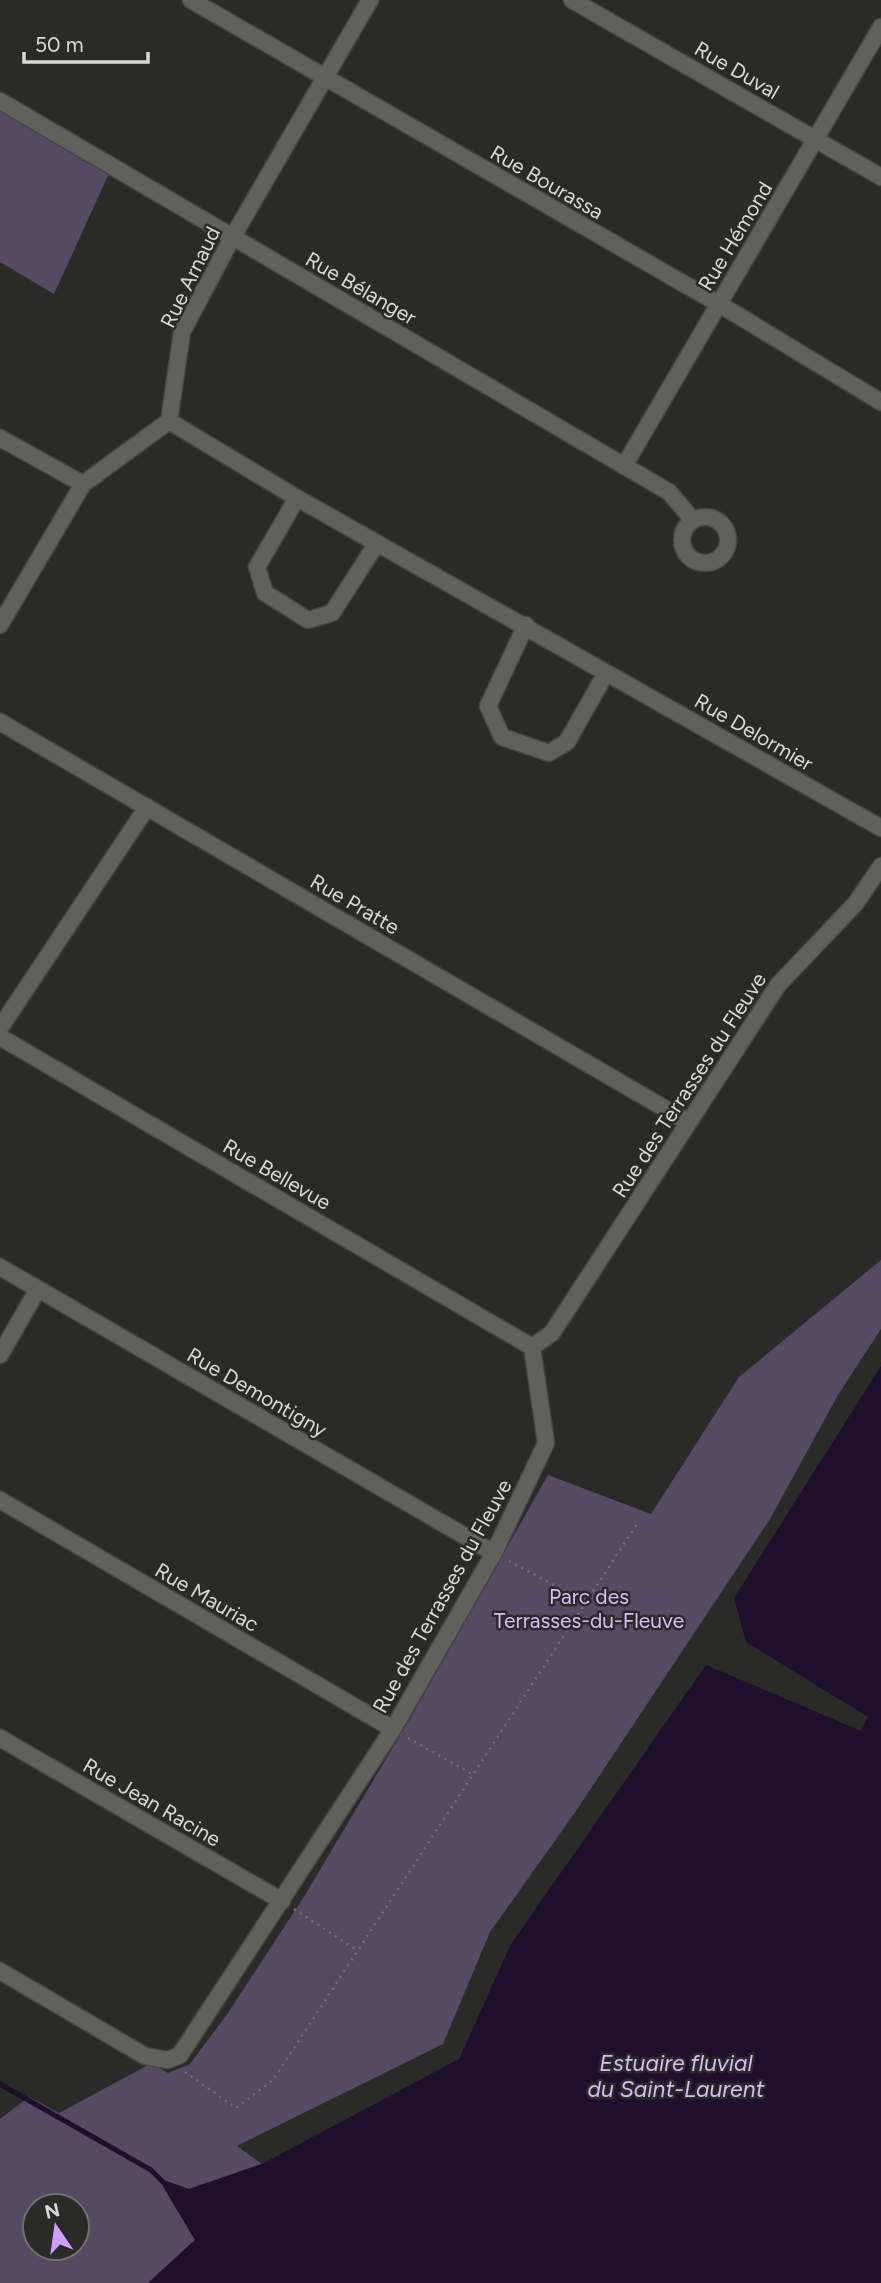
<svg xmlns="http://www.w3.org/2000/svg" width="881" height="2283" viewBox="0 0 881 2283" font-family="Figtree,sans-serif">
	<rect width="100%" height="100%" fill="#2a2a28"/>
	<!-- green -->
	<path fill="#564a62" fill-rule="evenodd" d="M0,104L112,167L54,294L0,262Z
		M881,1260V1329L838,1395L770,1519L576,1811L490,1932L443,2044L237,2146L262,2164L189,2189L159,2179L195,2240L148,2283H0V2119L29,2097L59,2113L152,2063L168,2073L190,2064L228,2013L305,1895L411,1717L548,1475L651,1514L739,1377ZM35,2206H77V2248H35Z"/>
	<!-- water -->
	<path fill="#1f0f2c" d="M881,1366V2283H148L195,2240L158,2178L189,2189L262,2164L459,2059L511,1944L706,1665L861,1731L868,1717L746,1642L734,1598Z"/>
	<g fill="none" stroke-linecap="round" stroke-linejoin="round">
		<!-- stream -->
		<path stroke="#1f0f2c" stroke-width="5" d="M0,2084L151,2170L162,2181"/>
		<defs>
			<path id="minor" d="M191,0L719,304L881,402
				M572,0L881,177
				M0,101L669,492L693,520
				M169,421L297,498L881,828
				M0,438L83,484
				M624,466L881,27
				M297,498L257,567L265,593L308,620L332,613L377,543
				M682 540a23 23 0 1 1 46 0a23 23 0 1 1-46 0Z
				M0,625L83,484L169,421L182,332L232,238L370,0
				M526,625L488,706L502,737L549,753L567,742L606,673
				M0,722L688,1122
				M0,1028L147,807
				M0,1037L532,1347
				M0,1267L494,1553
				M0,1355L38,1289
				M0,1500L393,1729
				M0,1738L282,1901
				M0,1971L145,2056L168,2060L180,2055L393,1729L494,1553L546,1443L532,1347L552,1333L778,985L856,903L881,866"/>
		</defs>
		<!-- minor casing -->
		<use href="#minor" stroke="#454643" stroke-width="19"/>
		<!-- path -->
		<path stroke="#70706e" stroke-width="2.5" stroke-dasharray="2 5" stroke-linecap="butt" d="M509,1561L586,1602
			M408,1738L472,1774
			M294,1909L358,1951
			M185,2072L236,2108L273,2080L639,1521"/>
		<!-- minor -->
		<use href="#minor" stroke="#60605d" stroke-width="16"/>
	</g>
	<g text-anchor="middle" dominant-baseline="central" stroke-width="5" stroke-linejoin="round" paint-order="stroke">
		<!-- street labels -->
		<g font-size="21" fill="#d8d8d6" stroke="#2a2a28">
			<text transform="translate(737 70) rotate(30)">Rue Duval</text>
			<text transform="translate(547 182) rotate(30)">Rue Bourassa</text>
			<text transform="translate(735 236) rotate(-59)">Rue Hémond</text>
			<text transform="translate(190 277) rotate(-64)">Rue Arnaud</text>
			<text transform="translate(361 288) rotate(30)">Rue Bélanger</text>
			<text transform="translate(754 732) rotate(30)">Rue Delormier</text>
			<text transform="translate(355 904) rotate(30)">Rue Pratte</text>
			<text transform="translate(689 1085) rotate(-57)">Rue des Terrasses du Fleuve</text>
			<text transform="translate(277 1174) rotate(30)">Rue Bellevue</text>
			<text transform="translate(257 1392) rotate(30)">Rue Demontigny</text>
			<text transform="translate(442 1596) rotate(-61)">Rue des Terrasses du Fleuve</text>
			<text transform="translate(207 1597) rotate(30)">Rue Mauriac</text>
			<text transform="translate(152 1802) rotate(30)">Rue Jean Racine</text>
		</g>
		<!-- park labels -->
		<g font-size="21" fill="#dabcf8" stroke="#2a2a28">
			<text x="589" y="1596">Parc des<tspan x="589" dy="24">Terrasses-du-Fleuve</tspan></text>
		</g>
		<!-- water labels -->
		<g font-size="23" font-style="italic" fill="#d9bbf7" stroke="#2a2a28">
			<text x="676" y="2063">Estuaire fluvial<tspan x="676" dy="26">du Saint-Laurent</tspan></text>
		</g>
	</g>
	<!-- north arrow -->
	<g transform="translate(56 2227) rotate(347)"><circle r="33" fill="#2a2a28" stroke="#70706e" stroke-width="2"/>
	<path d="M0-5L12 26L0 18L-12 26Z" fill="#d09dfe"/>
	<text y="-10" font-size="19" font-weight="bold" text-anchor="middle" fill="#d8d8d6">N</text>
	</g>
	<!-- scale -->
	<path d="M24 52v10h124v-10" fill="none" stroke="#d8d8d6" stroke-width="3.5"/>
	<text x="35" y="52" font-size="21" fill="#d8d8d6" stroke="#2a2a28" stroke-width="5" paint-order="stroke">50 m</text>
</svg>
